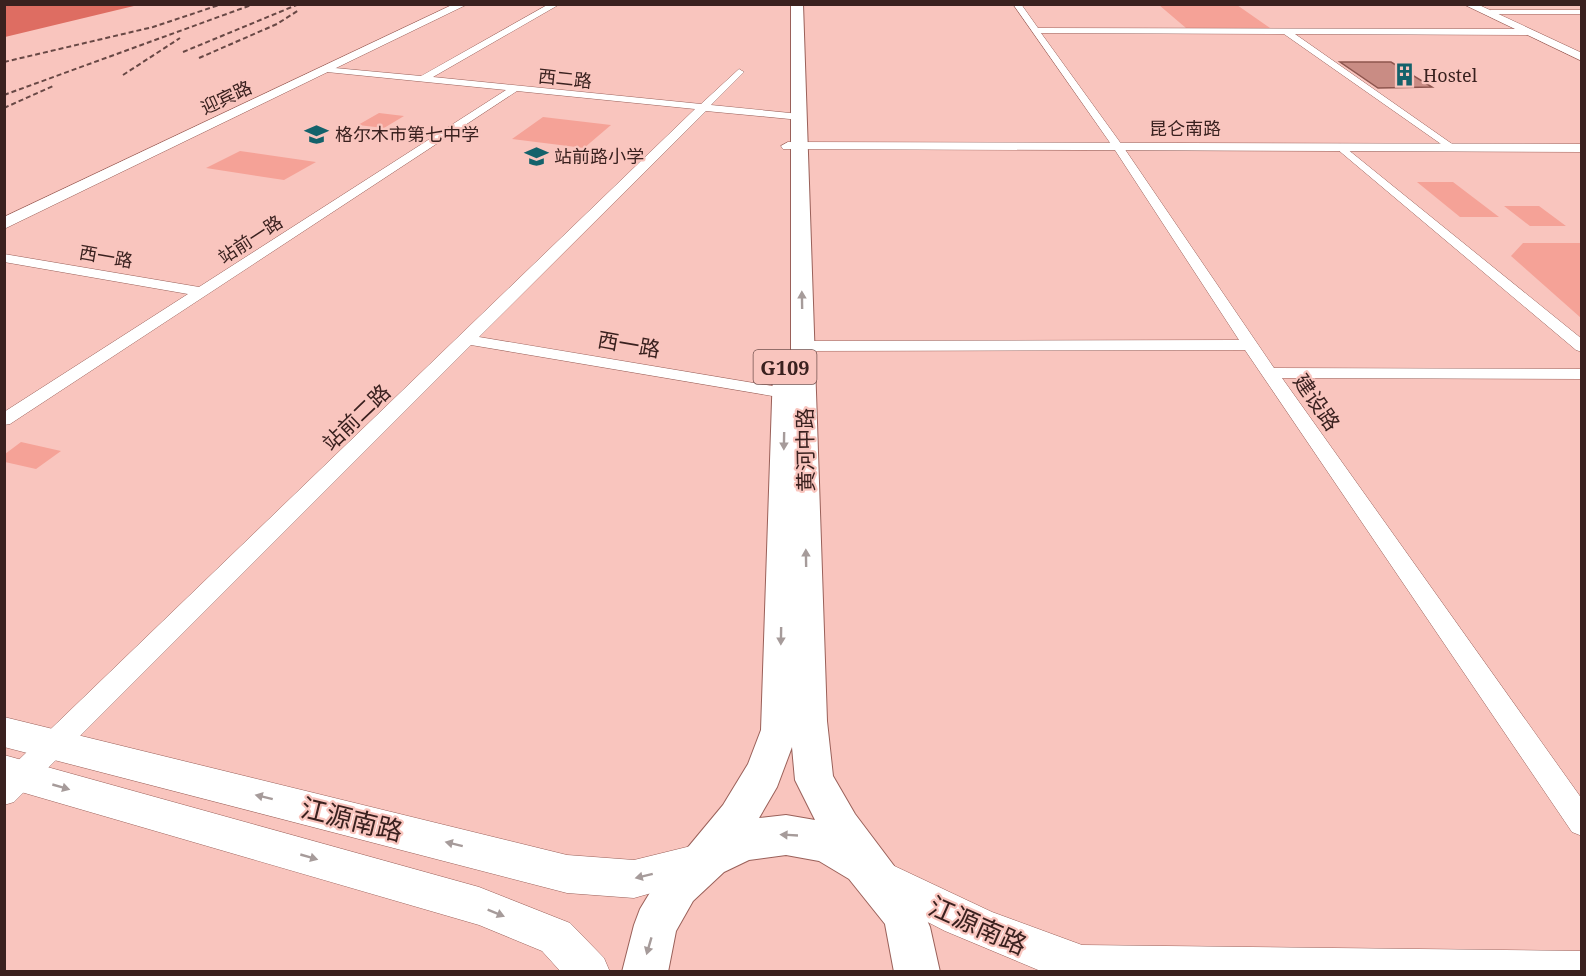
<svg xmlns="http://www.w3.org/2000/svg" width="1586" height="976" viewBox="0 0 1586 976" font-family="'Noto Serif','Noto Sans SC',serif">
	<rect width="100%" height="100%" fill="#f9c5be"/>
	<!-- green -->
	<path fill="#f5a297" d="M1159,5H1237L1270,28H1186Z
		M379,113L404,116L384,128L358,125Z
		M543,117L611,125L584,148L512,139Z
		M240,151L316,162L284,180L206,168Z
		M1417,182H1453L1499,217H1460Z
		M1504,206H1539L1566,226H1530Z
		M1523,243H1581V318L1511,256Z
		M21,442L61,451L36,469L5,462V454Z"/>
	<!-- forest -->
	<path fill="#de6d62" d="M5,4H138V5L5,37Z"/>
	<!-- building -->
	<path fill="#c98c84" stroke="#8d554e" stroke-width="1.5" d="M1340,62H1391L1432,87L1378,88Z"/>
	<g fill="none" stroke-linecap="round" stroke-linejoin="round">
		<defs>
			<path id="minor" d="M549,4H560L433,77L701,104L739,69L744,72L711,105L800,114L805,117L800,120L706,111L479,337L784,388L790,389L793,393L790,397L784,398L471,345L14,802L4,805V774L695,109L517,91L10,424L4,425V412L188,294L4,262V254L199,287L506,90L327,72L324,71V67L421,76Z
				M1013,4H1021L1038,28L1527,29L1531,32L1527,35L1295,34L1455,146V150L1451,151L1284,34L1041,33L1122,145L1274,368L1582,369V379L1282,378L1582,799V836L1572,832L1245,350L803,351L795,346L803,341L1239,340L1113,147Z
				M1491,10H1582V14H1488L1487,12Z
				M1341,144L1582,339V352L1576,350L1337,149V145Z"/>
			<path id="major" d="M454,4H468L4,229V217Z
				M1463,4H1477L1582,53V61Z
				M788,142L1582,144V152L783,149L781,146Z
				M4,717L567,855L634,860L695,845L708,851L714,864L708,877L634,898L567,893L4,747Z
				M4,755L479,887L570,923L604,958L610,972H561L542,951L479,925L4,787Z
				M888,863L992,912L1082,945L1582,951V972H1043L945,931L875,895L869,882L875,869Z"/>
			<path id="highway" d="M791,4H803L827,721L833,776L855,814L916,895L930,927L940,972H894L885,924L849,879L819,861L786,855L749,860L724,872L693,901L676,931L668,972H622L634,925L640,909L663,871L684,852L723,805L748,764L761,730L773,371L776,366L791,365ZM792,747L795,780L815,820L786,815L759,818L777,787Z"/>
		</defs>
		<!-- minor casing -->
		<use href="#minor" stroke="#9a6059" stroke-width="1"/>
		<!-- major casing -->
		<use href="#major" stroke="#9a6059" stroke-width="1"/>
		<!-- highway casing -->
		<use href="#highway" stroke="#9a6059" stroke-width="2"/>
		<!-- minor -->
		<use href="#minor" fill="#fff" fill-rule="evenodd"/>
		<!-- major -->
		<use href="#major" fill="#fff" fill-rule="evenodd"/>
		<!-- highway -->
		<use href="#highway" fill="#fff" fill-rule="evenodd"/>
		<!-- rail -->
		<path stroke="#684845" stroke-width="2" stroke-dasharray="5 3" stroke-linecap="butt" d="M183,52L299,4
			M199,58L277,24L299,10
			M4,62L153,27L222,4
			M123,75L180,38
			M4,95L254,4
			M4,108L53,86"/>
	</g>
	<!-- one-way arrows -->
	<defs><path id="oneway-solid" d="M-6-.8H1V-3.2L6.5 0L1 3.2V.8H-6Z" transform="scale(1.5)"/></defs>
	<g fill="#a69b9a">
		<use href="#oneway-solid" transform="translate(802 300) rotate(-91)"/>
		<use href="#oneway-solid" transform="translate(784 441) rotate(91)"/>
		<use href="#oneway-solid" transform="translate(806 558) rotate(-91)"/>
		<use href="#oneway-solid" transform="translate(781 636) rotate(91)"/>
		<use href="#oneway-solid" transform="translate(61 787) rotate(16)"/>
		<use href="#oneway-solid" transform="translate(264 797) rotate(-166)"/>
		<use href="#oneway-solid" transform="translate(789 835) rotate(-177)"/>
		<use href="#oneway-solid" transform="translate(454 844) rotate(-166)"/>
		<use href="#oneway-solid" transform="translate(309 857) rotate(16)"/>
		<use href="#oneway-solid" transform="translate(644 876) rotate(166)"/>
		<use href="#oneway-solid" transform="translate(496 913) rotate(22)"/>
		<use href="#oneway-solid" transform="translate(649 946) rotate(106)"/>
	</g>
	<!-- icons -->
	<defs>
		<symbol id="building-bare" viewBox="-9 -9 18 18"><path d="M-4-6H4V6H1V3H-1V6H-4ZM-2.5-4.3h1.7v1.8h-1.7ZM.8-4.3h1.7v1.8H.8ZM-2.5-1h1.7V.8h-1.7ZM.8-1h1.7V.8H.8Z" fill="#14626b" stroke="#f9c5be" stroke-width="2.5" paint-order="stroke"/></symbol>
		<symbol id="school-bare" viewBox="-9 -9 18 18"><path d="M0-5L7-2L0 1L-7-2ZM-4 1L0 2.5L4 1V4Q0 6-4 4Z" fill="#14626b" stroke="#f9c5be" stroke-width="2.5" paint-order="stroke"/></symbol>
	</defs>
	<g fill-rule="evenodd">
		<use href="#building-bare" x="1388" y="58" width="33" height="33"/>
		<use href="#school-bare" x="300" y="118" width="33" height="33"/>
		<use href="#school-bare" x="520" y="140" width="33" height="33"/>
	</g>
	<g text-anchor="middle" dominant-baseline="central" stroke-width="4.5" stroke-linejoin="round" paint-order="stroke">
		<!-- far-poi labels -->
		<g font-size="18" fill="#3a211f" stroke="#f9c5be" text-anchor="start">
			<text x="1423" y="75">Hostel</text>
			<text x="335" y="134">格尔木市第七中学</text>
			<text x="554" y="156">站前路小学</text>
		</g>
		<!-- far-street labels -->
		<g font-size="18" fill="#3a211f" stroke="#f9c5be">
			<text transform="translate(565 78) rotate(6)">西二路</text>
			<text transform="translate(226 97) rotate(-25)">迎宾路</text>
			<text x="1185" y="128">昆仑南路</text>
			<text transform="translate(250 239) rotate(-33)">站前一路</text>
			<text transform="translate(106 256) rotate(10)">西一路</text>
		</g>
		<!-- shield labels -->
		<rect fill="#f9c5be" stroke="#73524f" stroke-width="1.5" x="753.5" y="350" width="63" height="34" rx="4.5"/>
		<g font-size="20" font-weight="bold" fill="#3a211f">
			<text x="785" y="367">G109</text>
		</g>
		<!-- street labels -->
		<g font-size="21" fill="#3a211f" stroke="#f9c5be">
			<text transform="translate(629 344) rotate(10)">西一路</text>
			<text transform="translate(1317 402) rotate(55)">建设路</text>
			<text transform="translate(356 417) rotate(-44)">站前二路</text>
			<text transform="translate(805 450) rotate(-91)">黄河中路</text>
		</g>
		<!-- near-street labels -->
		<g font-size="26" fill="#3a211f" stroke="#f9c5be">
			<text transform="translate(352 819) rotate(14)">江源南路</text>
			<text transform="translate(978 925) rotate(24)">江源南路</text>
		</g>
	</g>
	<!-- border -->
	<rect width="1586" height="976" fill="none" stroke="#3a211f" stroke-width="12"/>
</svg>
